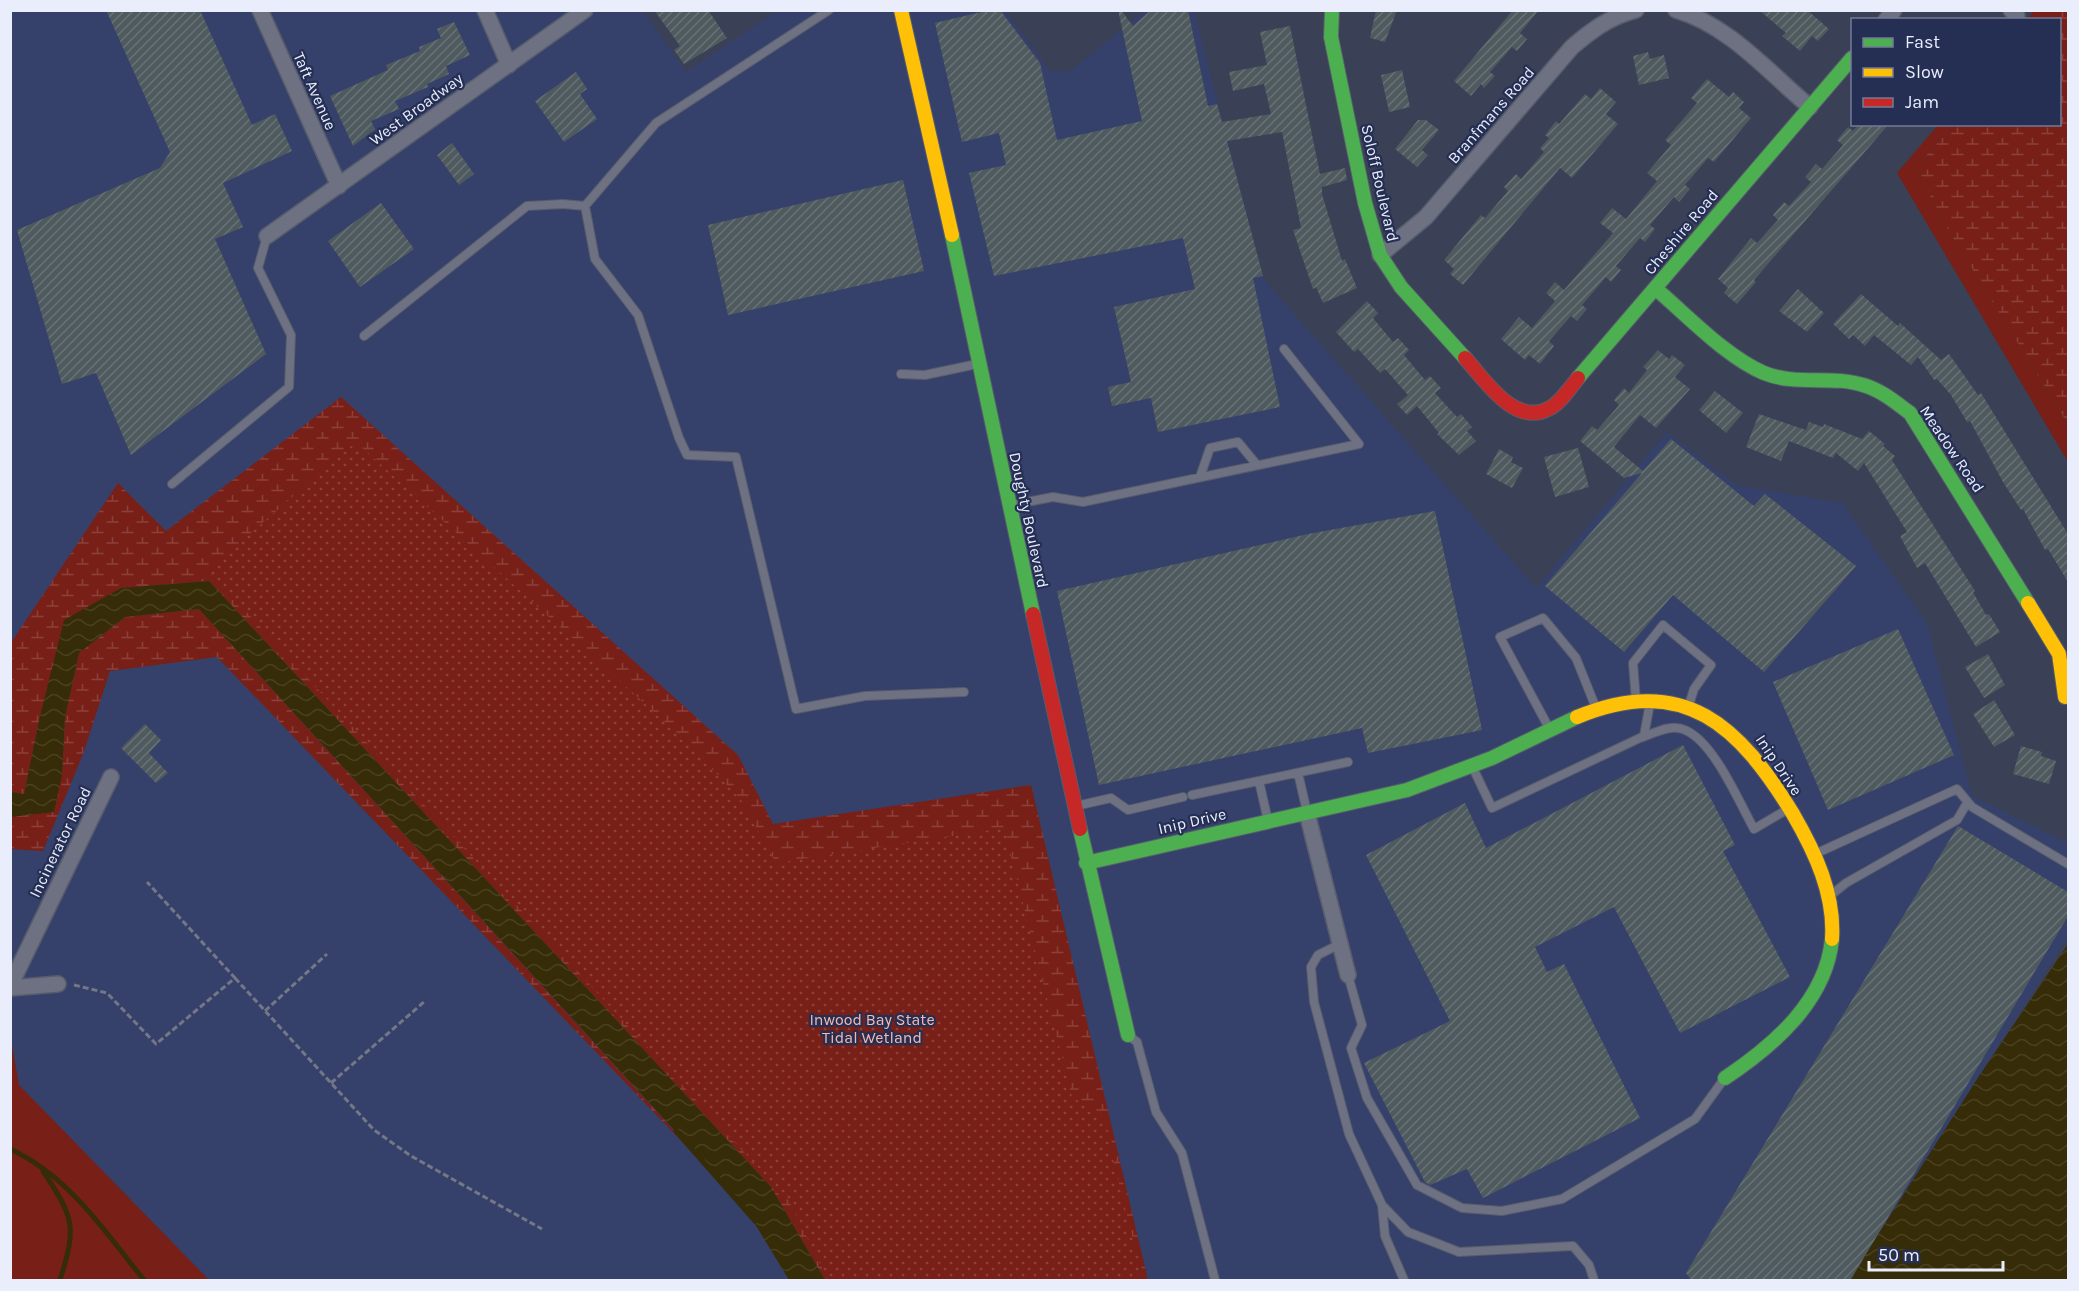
<svg xmlns="http://www.w3.org/2000/svg" width="2079" height="1291" viewBox="0 0 2079 1291" font-family="Karla,sans-serif">
	<defs>
		<pattern id="wetland-marsh" width="20" height="14" patternUnits="userSpaceOnUse" patternTransform="scale(1.5)"><rect width="20" height="14" fill="#781f17"/><path d="M1 5h8M5 5V1M11 12h8M15 12V8" fill="none" stroke="#8b403a"/></pattern>
		<pattern id="park-dots" width="8" height="8" patternUnits="userSpaceOnUse" patternTransform="scale(1.5)"><rect width="8" height="8" fill="#781f17"/><path d="M2 2h.1M6 6h.1" fill="none" stroke="#8b403a" stroke-width="1.8" stroke-linecap="round"/></pattern>
		<pattern id="water-waves" width="16" height="10" patternUnits="userSpaceOnUse" patternTransform="scale(1.5)"><rect width="16" height="10" fill="#372c08"/><path d="M0 5q4-4 8 0t8 0" fill="none" stroke="#4a4121"/></pattern>
		<pattern id="building-hatch" width="6" height="6" patternUnits="userSpaceOnUse" patternTransform="scale(1.5)"><rect width="6" height="6" fill="#4f5a5e"/><path d="M-1 1l2-2M0 6l6-6M5 7l2-2" fill="none" stroke="#687276"/></pattern>
	</defs>
	<rect width="100%" height="100%" fill="#3a4055"/>
	<!-- built -->
	<path fill="#36416b" d="M11,11H643L686,72L777,11H1005L1051,72L1072,70L1144,11H1194L1264,280L1536,588L1667,432L1736,485L1842,503L1927,623L1972,796L2068,843V937L1849,1280H1148L1031,785L773,824L165,531L118,484L11,644Z
		M217,657L746,1209L789,1280H209L19,1085L10,1034V849L43,851L83,754L110,671Z"/>
	<!-- green -->
	<path fill="#781f17" d="M2035,10H2050V11L2043,19H2027Z
		M1938,125H1953L1925,157L1919,171L1939,215L2068,424V462L1897,173Z
		M10,1034L19,1085L209,1280H11Z"/>
	<!-- wetland -->
	<path fill="url(#wetland-marsh)" d="M2050,11H2068V424L1939,215L1919,171L1925,157L1953,125L2060,124V20L2043,19Z
		M341,397L738,755L773,824L1031,785L1148,1280H825L771,1187L209,581L121,588L40,716L24,795L11,792L10,644L118,483L166,531Z
		M199,609L716,1177L217,657L110,671L83,754L43,851L11,849L10,817L62,775L65,717L79,653L125,617Z"/>
	<!-- park -->
	<path fill="url(#park-dots)" d="M356,442L686,741L741,800L776,863L1004,828L1072,1097L1102,1115L1143,1280H828L789,1201L208,570Z"/>
	<!-- water -->
	<path fill="url(#water-waves)" d="M209,581L771,1187L825,1280H789L746,1209L199,609L125,617L79,653L65,717L62,775L54,812L11,817V792L24,794L40,716L64,620L121,588Z
		M2068,944V1280H1849L1979,1076Z"/>
	<g fill="none" stroke-linecap="round" stroke-linejoin="round">
		<!-- stream -->
		<path stroke="#372c08" stroke-width="5" d="M676,1131L755,1221
			M10,1149C69,1176 105,1232 144,1280
			M43,1171C74,1218 77,1226 60,1280"/>
	</g>
	<!-- building -->
	<path fill="url(#building-hatch)" d="M106,10H200L252,125L275,114L292,151L223,183L243,227L215,239L266,354L131,455L96,373L62,384L17,230L160,168L170,152Z
		M654,10H708L727,38L684,64L674,50L680,46Z
		M990,10H1000L1040,63L1057,140L1142,121L1118,10H1121L1133,26L1151,10H1188L1208,106L1217,104L1222,122L1271,114L1264,84L1233,91L1229,72L1267,65L1260,32L1290,26L1320,174L1345,168L1347,180L1322,187V194L1342,261L1345,259L1357,288L1323,303L1316,287L1313,289L1293,230L1301,228L1282,132L1227,141L1263,276L1253,278L1280,407L1158,432L1151,398L1112,406L1108,387L1131,382L1114,307L1195,289L1183,238L994,276L969,173L1006,165L999,133L962,142L935,23Z
		M1376,10H1397L1385,42L1370,38Z
		M1513,10H1539L1520,33L1527,39L1517,51L1512,47L1490,72L1495,76L1484,88L1481,84L1471,96L1454,81Z
		M1759,10H1807L1829,29L1818,41L1812,36L1800,51L1782,36L1786,33Z
		M454,22L470,55L446,66L449,74L427,84L428,87L395,101L399,109L371,121L375,129L353,146L330,96L388,70L386,65L420,51L419,47L441,38L437,29Z
		M1648,52L1650,59L1664,55L1669,78L1639,85L1633,56Z
		M1402,70L1410,107L1389,112L1381,75Z
		M576,72L587,89L580,94L597,119L564,142L535,101Z
		M1707,79L1729,97L1733,92L1744,102L1739,108L1751,118L1714,162L1708,158L1685,185L1690,189L1679,202L1674,197L1650,225L1655,229L1645,242L1640,238L1616,266L1621,270L1611,282L1606,277L1582,305L1587,309L1577,321L1571,316L1549,341L1554,346L1540,364L1529,355L1525,360L1501,339L1519,317L1532,328L1555,301L1546,293L1555,282L1564,290L1613,233L1600,223L1612,208L1626,219L1657,181L1647,173L1671,145L1665,140L1697,103L1691,98Z
		M1600,88L1616,102L1606,114L1618,124L1572,178L1560,168L1463,285L1450,274L1454,269L1444,260L1481,215L1485,218L1508,191L1504,187L1516,174L1521,179L1544,152L1540,148L1549,138L1545,135L1556,121L1559,124L1585,94L1591,99Z
		M1418,120H1426L1439,130L1422,150L1428,155L1417,167L1395,149Z
		M1859,124H1889L1754,280L1756,282L1737,304L1724,293L1728,288L1718,279L1751,238L1757,243L1778,220L1773,215L1784,202L1789,206L1811,182L1805,177L1816,164L1822,169L1843,145L1837,140L1848,127L1853,131Z
		M452,143L474,174L459,185L437,155Z
		M903,180L924,271L728,315L708,225Z
		M381,203L414,249L360,287L328,241Z
		M1798,289L1824,313L1807,332L1779,311Z
		M1861,294L1898,326L1900,323L1941,360L1949,354L1978,395L1981,393L2068,534V582L2048,549L2045,550L2023,509L2021,510L2003,482L1970,421L1967,422L1951,395L1937,379L1934,380L1918,357L1911,365L1874,335L1865,346L1853,335L1849,339L1833,324Z
		M1367,301L1378,313L1373,318L1393,342L1398,338L1409,350L1404,355L1425,380L1430,376L1441,388L1435,393L1457,417L1461,414L1472,427L1467,431L1476,441L1459,455L1437,434L1439,433L1417,406L1407,415L1397,404L1408,395L1385,369L1380,373L1358,349L1354,352L1336,332Z
		M1658,350L1669,359L1672,355L1685,365L1675,377L1690,389L1656,428L1640,415L1614,447L1643,471L1671,439L1754,506L1765,494L1856,566L1764,672L1673,595L1624,652L1545,586L1642,473L1624,478L1580,441L1592,426L1597,430L1619,405L1614,400L1624,388L1629,393L1647,370L1643,367Z
		M1715,391L1743,413L1726,433L1699,410Z
		M1759,414L1806,430L1809,422L1823,427L1824,424L1862,439L1869,431L1885,444L1883,446L1895,456L1892,460L1975,591L1973,592L1986,615L1989,614L2000,632L1976,647L1925,563L1917,568L1900,536L1907,532L1864,463L1858,471L1836,453L1833,458L1789,441L1781,461L1746,447Z
		M1578,448L1589,487L1555,497L1544,457Z
		M1499,449L1513,457L1511,462L1523,468L1512,488L1486,474Z
		M1435,511L1482,730L1368,753L1362,728L1099,785L1057,591L1308,534Z
		M1898,629L1954,755L1828,810L1773,682Z
		M1988,654L2005,685L1984,698L1965,667Z
		M1994,700L2015,735L1994,747L1973,714Z
		M145,724L161,740L149,753L168,773L156,783L121,748Z
		M1683,745L1735,845L1723,851L1790,977L1680,1033L1614,907L1535,947L1547,972L1564,964L1640,1118L1483,1198L1467,1169L1430,1185L1425,1182L1364,1063L1450,1021L1366,855L1465,803L1486,848Z
		M2021,746L2042,752L2041,756L2056,761L2049,784L2013,774Z
		M1958,826L2068,892V916L1850,1281H1692L1686,1273Z"/>
	<g fill="none" stroke-linecap="round" stroke-linejoin="round">
		<defs>
			<path id="lane" d="M585,206L595,259L638,315L679,438L687,455L736,457L796,709L865,696L964,692
				M364,336L527,206L563,204L585,206L656,123L829,10
				M901,374L925,375L977,364
				M1200,477L1210,448L1238,442L1257,465
				M172,484L289,387L291,335L258,268L267,236
				M1011,505L1053,497L1083,502L1359,444L1284,349
				M1636,701L1633,663L1663,625L1711,665L1694,689L1688,708
				M1549,728L1500,637L1543,618L1576,658L1596,708
				M1640,738C1653,734 1671,723 1685,730C1714,742 1739,802 1754,829L1788,809
				M1473,768L1492,808L1644,736L1650,703
				M1298,773L1307,812
				M1259,781L1268,821
				M1192,795L1348,762
				M1076,806L1111,798L1128,810L1183,797
				M1815,854L1957,789L1972,807L2068,864
				M1831,895L1846,883L1957,820L1967,803
				M1340,944L1318,955L1311,967L1314,1002L1349,1134L1382,1205L1408,1232L1459,1252L1573,1246L1589,1265L1594,1280
				M1348,975L1362,1025L1351,1048L1367,1098L1417,1185L1462,1208L1502,1211L1562,1199L1695,1119L1724,1079
				M1129,1036L1137,1042L1156,1112L1182,1153L1215,1280
				M1382,1205L1385,1236L1404,1280"/>
			<path id="street" d="M260,10L339,186
				M485,10L509,65
				M1676,10C1729,25 1769,73 1810,107
				M2011,10L2017,16
				M1886,20L1894,10
				M267,236L585,10
				M1380,255L1426,217L1572,47C1592,30 1609,17 1636,10
				M1307,813L1348,975
				M10,986L111,777
				M10,988L58,984"/>
			<path id="fast" d="M1332,10L1331,37L1365,203L1380,255L1401,287L1465,358
				M952,235L1033,614
				M1656,289C1687,315 1726,357 1764,373C1796,386 1832,375 1863,385C1881,390 1895,402 1910,413L2028,603
				M1578,378L1852,58
				M1080,829L1128,1035
				M1086,863L1407,790L1492,758L1577,717
				M1725,1078C1773,1046 1826,1001 1832,939"/>
			<path id="slow" d="M901,10L952,235
				M2028,603L2059,654L2065,697
				M1577,717C1685,672 1740,727 1793,814C1815,852 1835,894 1832,939"/>
			<path id="jam" d="M1465,358C1485,380 1515,428 1550,408C1561,402 1570,388 1578,378
				M1033,614L1080,829"/>
		</defs>
		<!-- lane casing -->
		<use href="#lane" stroke="#575c6c" stroke-width="10"/>
		<!-- street casing -->
		<use href="#street" stroke="#575c6c" stroke-width="18"/>
		<!-- fast casing -->
		<use href="#fast" stroke="#575c6c" stroke-width="16"/>
		<!-- slow casing -->
		<use href="#slow" stroke="#575c6c" stroke-width="16"/>
		<!-- jam casing -->
		<use href="#jam" stroke="#575c6c" stroke-width="16"/>
		<!-- path -->
		<path stroke="#747785" stroke-width="3" stroke-dasharray="6 3" stroke-linecap="butt" d="M235,978L374,1130L411,1156L542,1229
			M74,985L107,993L156,1044L235,978L147,882
			M265,1011L327,954
			M331,1083L424,1002"/>
		<!-- lane -->
		<use href="#lane" stroke="#6d7181" stroke-width="8"/>
		<!-- street -->
		<use href="#street" stroke="#6d7181" stroke-width="15"/>
		<!-- fast -->
		<use href="#fast" stroke="#4caf50" stroke-width="14"/>
		<!-- slow -->
		<use href="#slow" stroke="#ffc107" stroke-width="14"/>
		<!-- jam -->
		<use href="#jam" stroke="#c62828" stroke-width="14"/>
	</g>
	<g text-anchor="middle" dominant-baseline="central" stroke-width="4.5" stroke-linejoin="round" paint-order="stroke">
		<!-- street labels -->
		<g font-size="16" fill="#e9edfc" stroke="#252f54">
			<text transform="translate(315 91) rotate(66)">Taft Avenue</text>
			<text transform="translate(416 109) rotate(-36)">West Broadway</text>
			<text transform="translate(1491 115) rotate(-49)">Branfmans Road</text>
			<text transform="translate(1380 183) rotate(77)">Soloff Boulevard</text>
			<text transform="translate(1681 232) rotate(-50)">Cheshire Road</text>
			<text transform="translate(1952 449) rotate(56)">Meadow Road</text>
			<text transform="translate(1029 520) rotate(78)">Doughty Boulevard</text>
			<text transform="translate(1779 765) rotate(56)">Inip Drive</text>
			<text transform="translate(1192 821) rotate(-13)">Inip Drive</text>
			<text transform="translate(60 842) rotate(-64)">Incinerator Road</text>
		</g>
		<!-- park labels -->
		<g font-size="16" fill="#f6b8ad" stroke="#252f54">
			<text x="872" y="1019">Inwood Bay State<tspan x="872" dy="18">Tidal Wetland</tspan></text>
		</g>
	</g>
	<!-- border -->
	<rect width="2079" height="1291" fill="none" stroke="#e9edfc" stroke-width="24"/>
	<!-- legend -->
	<rect x="1851" y="18" width="210" height="108" fill="#252f54" stroke="#737b97" stroke-width="1.5"/>
	<rect x="1863" y="38" width="30" height="9" fill="#4caf50" stroke="#737b97" stroke-width="1.5"/>
	<text x="1905" y="48" font-size="18" fill="#e9edfc">Fast</text>
	<rect x="1863" y="68" width="30" height="9" fill="#ffc107" stroke="#737b97" stroke-width="1.5"/>
	<text x="1905" y="78" font-size="18" fill="#e9edfc">Slow</text>
	<rect x="1863" y="98" width="30" height="9" fill="#c62828" stroke="#737b97" stroke-width="1.5"/>
	<text x="1905" y="108" font-size="18" fill="#e9edfc">Jam</text>
	<!-- scale -->
	<path d="M1869 1261v9h134v-9" fill="none" stroke="#e9edfc" stroke-width="3"/>
	<text x="1878" y="1261" font-size="18" fill="#e9edfc" stroke="#252f54" stroke-width="4.5" paint-order="stroke">50 m</text>
</svg>
